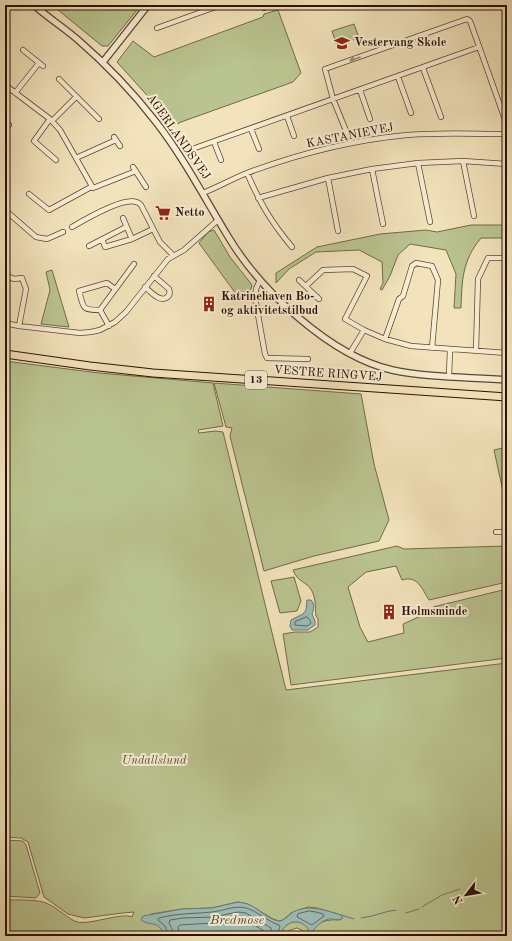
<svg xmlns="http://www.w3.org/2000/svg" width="512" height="941" viewBox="0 0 512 941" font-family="'Old Standard TT',serif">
	<rect width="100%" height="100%" fill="#f2e3bc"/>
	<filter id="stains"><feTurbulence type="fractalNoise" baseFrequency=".005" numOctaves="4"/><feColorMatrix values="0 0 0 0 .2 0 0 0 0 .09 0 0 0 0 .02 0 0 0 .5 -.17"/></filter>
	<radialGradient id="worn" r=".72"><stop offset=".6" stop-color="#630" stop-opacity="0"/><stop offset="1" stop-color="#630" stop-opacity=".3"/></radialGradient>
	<!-- green -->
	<path fill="#bac490" stroke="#726a49" d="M52,5H141L108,46H102Z
		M278,10L301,73L293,82L181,122L172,127L162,112L117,62L133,41L154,57L263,17L264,14Z
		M354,24L359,38L337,46L332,31Z
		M471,225H507V238H481C462,261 462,280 461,308H454L456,274L446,250L410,244L398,255L390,276L382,290L380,289L383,283L382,262L359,250L316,252L289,269L276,283V273L317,247L380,234L426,230L437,232Z
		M214,230L230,257L252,285L251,289L239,298L199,243L208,232Z
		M52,270L69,327L41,324L50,290L46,272Z
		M5,361L99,373L213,383L223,426L198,430L199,433L215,431L223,432L286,690L507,663V936H306L302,930L297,928L288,931L285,936H279C281,932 283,928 287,925C295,918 308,923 310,933H312C315,921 329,919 340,920L342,918L341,915L317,908L308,907L291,913L283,920L279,921L273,919L248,904L238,902L212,908L182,909L151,914L146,922C158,924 160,926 166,936H5L6,900C16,900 40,899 48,904C56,907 70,920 77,922C91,925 122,912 132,917L134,912L123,913L84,918L68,914L44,897L28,842L21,838L5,837Z
		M214,383L361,394L374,464L389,520L379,541L314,556L264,571L230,436L232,428L226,427Z
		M507,447V510L494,450Z
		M397,546L404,549L507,546V582L429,600C422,589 418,575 402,580L396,566L366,572L348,587L360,627L368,642L404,633L403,624L430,612L433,607L507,589V658L291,685L283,634L295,632H310L318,627V619L316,616C315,607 316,599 312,591C307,581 298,583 293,570Z
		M294,577L301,601L297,611L280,613L271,581Z
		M5,840L23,841L26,845L40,893L36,898L5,896Z"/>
	<!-- water -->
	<path fill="#9cbdb7" stroke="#6e786f" d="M307,600H311C315,605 314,609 312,614L315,621V625L308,630H292L290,626L291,620L303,614L306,610Z
		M238,902C242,903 246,903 250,905C259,909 270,921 280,921C285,920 289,915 293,912C310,904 324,910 341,915L343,918C338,921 334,919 329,919C323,920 313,928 312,934H310C308,924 296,918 287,925C283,928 281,932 279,936H166C155,918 153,928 141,920L143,916L182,909L212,908Z"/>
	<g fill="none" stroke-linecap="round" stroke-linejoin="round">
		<!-- shore -->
		<path stroke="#63675c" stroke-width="1" d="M307,617L311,622L310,624L307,626L295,625V622Z
			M309,911L316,912L323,914L324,916L312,925L297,917L298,914Z
			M169,936L165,926L158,920L159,918C178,913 193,914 212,912C223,911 235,905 246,908C257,911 267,921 279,925L280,927L276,936
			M174,936L173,931L169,923L170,920L183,918L213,917L238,912L246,913L271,928V936
			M180,936L178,927L180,925L213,923L238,918L244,919L264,931L265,936"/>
		<!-- stream -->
		<path stroke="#6e786f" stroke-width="1" d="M422,907L442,895L460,889
			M406,913L419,909
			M341,915L354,919
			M361,918C374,917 384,911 396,910"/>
		<defs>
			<path id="minor" d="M262,5L264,8
				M157,28L221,5
				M23,50L43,66
				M423,68L441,117
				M398,77L411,113
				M59,79L99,119
				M5,85L50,119L60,130L93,188L136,171
				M360,90L370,119
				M15,93L39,63
				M287,116L294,136
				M50,119L34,141L56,160
				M52,121L76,97
				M5,122L9,125
				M251,129L259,149
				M114,137L120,146
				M214,142L221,160
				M351,143L333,99L325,69L467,19L470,21L507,125
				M195,148L479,47
				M76,158L116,140
				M463,161L474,216
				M418,163L430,222
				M133,167L146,187
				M372,169L383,224
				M247,173C260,203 271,222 292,247
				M328,178L338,231
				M203,193C218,187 232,179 247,173C298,154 353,140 407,135C440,132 474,134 507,134
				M29,194L49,210L91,187
				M258,198L328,178L372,169L418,163L463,161L507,164
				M5,210L36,237L47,239L63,232
				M123,218L132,239
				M72,227C84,220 123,197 136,202C137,202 140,204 141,205L160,242L173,255
				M102,239L105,247L132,239L153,229
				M89,246L126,227
				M5,275L14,279L22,278L26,289L19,326
				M260,280L256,289L255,298L265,354L267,358L308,359
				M299,280L319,299
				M306,286L323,270L353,269L367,276L345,319L364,330L385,339L411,346L507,353
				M145,287C150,291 159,302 166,298C170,296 170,292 169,289L154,276
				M100,310L134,264
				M5,323L19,326L80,333L91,332L100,330L115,322L126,312L168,259L184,250L218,220
				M109,326L100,310C81,310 84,308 79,291L107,283L115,289
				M385,339L399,299L403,296L412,266L416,263L432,266L438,280L432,348
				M476,351L478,279L488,258H506L507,261
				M350,353L364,330
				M449,376L450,349
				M496,532H507"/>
			<path id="tertiary" d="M34,5C47,17 63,27 77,39C106,64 132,91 156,122C184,158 205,199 229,238C261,291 331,356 392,370C429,378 470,377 507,380
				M103,62L148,5"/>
			<path id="primary" d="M5,354L90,366L153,373L507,397"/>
		</defs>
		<!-- minor casing -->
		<use href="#minor" stroke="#5c4630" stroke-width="6"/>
		<!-- tertiary casing -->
		<use href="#tertiary" stroke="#5c4630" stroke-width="8"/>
		<!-- primary casing -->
		<use href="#primary" stroke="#2a1102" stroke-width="9"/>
		<!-- minor -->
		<use href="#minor" stroke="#f7edd3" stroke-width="4.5"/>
		<!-- tertiary -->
		<use href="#tertiary" stroke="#f7edd3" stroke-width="5.5"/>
		<!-- primary -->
		<use href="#primary" stroke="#f2e3bc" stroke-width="7"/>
	</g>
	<!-- one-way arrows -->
	<defs><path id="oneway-solid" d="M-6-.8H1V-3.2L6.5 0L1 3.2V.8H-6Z"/></defs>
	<use fill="#9b8a75" href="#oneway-solid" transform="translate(355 59) rotate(161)"/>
	<!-- icons -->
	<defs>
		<symbol id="school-bare" viewBox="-9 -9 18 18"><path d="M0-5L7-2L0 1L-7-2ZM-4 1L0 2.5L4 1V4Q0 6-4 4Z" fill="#8f2418" stroke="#f7edd3" stroke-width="2.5" paint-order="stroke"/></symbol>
		<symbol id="supermarket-bare" viewBox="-9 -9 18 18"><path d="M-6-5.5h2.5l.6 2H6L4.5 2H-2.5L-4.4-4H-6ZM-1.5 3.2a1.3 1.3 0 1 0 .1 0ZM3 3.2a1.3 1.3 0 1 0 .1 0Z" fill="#8f2418" stroke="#f7edd3" stroke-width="2.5" paint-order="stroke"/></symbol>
		<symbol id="building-bare" viewBox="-9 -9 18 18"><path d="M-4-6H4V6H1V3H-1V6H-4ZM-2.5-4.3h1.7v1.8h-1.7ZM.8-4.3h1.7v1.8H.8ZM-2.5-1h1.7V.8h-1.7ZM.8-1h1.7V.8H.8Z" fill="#8f2418" stroke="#f7edd3" stroke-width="2.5" paint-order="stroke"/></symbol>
	</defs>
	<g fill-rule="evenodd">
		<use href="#school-bare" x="331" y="32" width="22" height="22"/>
		<use href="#supermarket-bare" x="152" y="202" width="22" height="22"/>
		<use href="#building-bare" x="198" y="293" width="22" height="22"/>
		<use href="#building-bare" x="378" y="601" width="22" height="22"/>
	</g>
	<g text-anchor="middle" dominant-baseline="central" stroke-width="4" stroke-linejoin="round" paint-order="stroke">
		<!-- shield labels -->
		<rect fill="#f7edd3" stroke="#685341" stroke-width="1" x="245" y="371" width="22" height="18" rx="3"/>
		<g font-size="11" font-weight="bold" fill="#2a1102">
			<text x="256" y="380">13</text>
		</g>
		<!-- poi labels -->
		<g font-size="12" font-weight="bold" fill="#2a1102" stroke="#f7edd3" text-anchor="start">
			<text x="354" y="43">Vestervang Skole</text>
			<text x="175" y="213">Netto</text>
			<text x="221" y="297">Katrinehaven Bo-<tspan x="221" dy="14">og aktivitetstilbud</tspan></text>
			<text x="401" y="612">Holmsminde</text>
		</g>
		<!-- street labels -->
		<g font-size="12" fill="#2a1102" stroke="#f7edd3">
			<text transform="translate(350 136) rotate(-11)">KASTANIEVEJ</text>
			<text transform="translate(178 137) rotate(55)">AGERLANDSVEJ</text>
			<text transform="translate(328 374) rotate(4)">VESTRE RINGVEJ</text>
		</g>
		<!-- park labels -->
		<g font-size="12" font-style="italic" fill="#5c5034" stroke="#f7edd3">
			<text x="154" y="761">Undallslund</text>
		</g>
		<!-- water labels -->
		<g font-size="13" font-style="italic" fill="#524d41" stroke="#f7edd3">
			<text x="237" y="920">Bredmose</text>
		</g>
	</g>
	<!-- margin -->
	<rect width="512" height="941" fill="none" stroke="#f2e3bc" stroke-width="20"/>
	<rect x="6" y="6" width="500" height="929" fill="none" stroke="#2a1102" stroke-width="2"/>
	<rect x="10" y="10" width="492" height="921" fill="none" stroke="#2a1102"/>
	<!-- north arrow -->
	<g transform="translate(466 895) rotate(239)" stroke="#f7edd3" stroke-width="3" paint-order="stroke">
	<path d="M0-3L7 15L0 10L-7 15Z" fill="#2a1102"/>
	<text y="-6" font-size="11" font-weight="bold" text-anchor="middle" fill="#2a1102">N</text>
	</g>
	<rect width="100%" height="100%" filter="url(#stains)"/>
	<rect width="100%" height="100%" fill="url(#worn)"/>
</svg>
